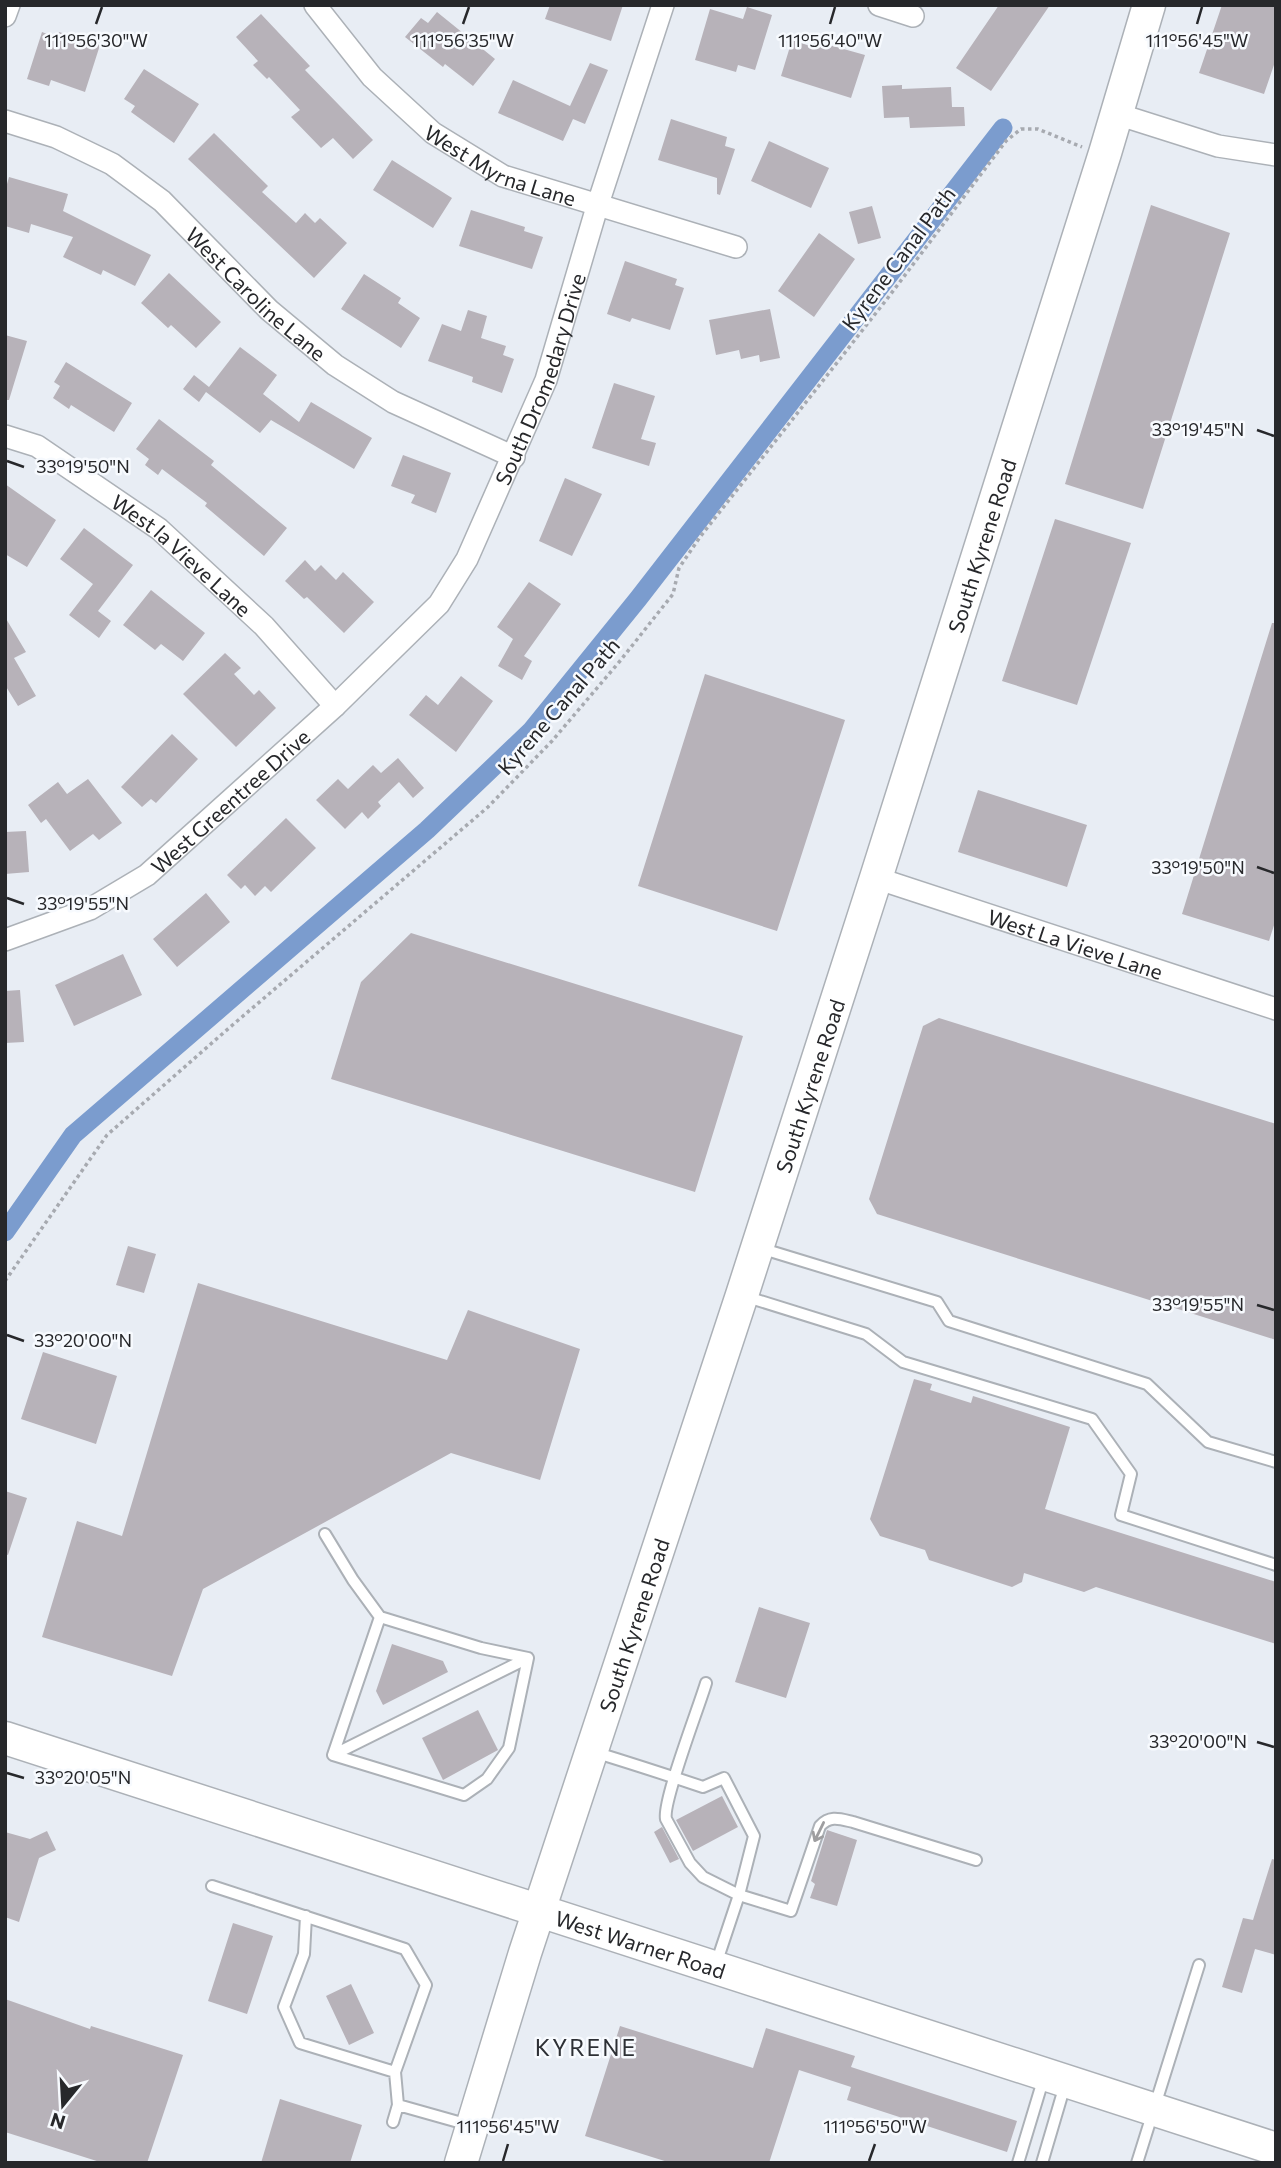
<svg xmlns="http://www.w3.org/2000/svg" width="1281" height="2168" viewBox="0 0 1281 2168" font-family="Commissioner,sans-serif">
	<rect width="100%" height="100%" fill="#e8edf4"/>
	<g fill="none" stroke-linecap="round" stroke-linejoin="round">
		<!-- canal -->
		<path stroke="#7b9cce" stroke-width="19" d="M5,1232L73,1135L427,830L531,731L638,599L1003,128"/>
	</g>
	<!-- building -->
	<path fill="#b7b2b9" d="M550,5H623L611,41L545,19Z
		M999,5H1050L991,91L956,68Z
		M1222,5H1276V59L1264,94L1199,73Z
		M747,7L772,15L755,70L738,65L736,72L695,60L710,9L743,19Z
		M437,12L495,59L473,86L445,64L443,67L405,37L421,18L428,23Z
		M261,14L310,66L305,70L373,140L353,159L333,138L321,148L291,117L300,110L269,77L267,79L253,65L258,61L236,37Z
		M42,32L57,38L59,32L100,45L85,92L51,80L49,86L27,79Z
		M792,40L813,47L815,41L865,55L851,98L781,76Z
		M590,63L608,70L585,124L573,119L563,141L498,113L513,80L570,106Z
		M144,69L199,104L174,143L131,112L135,106L124,99Z
		M902,85V89L951,87L952,107H964L965,126L910,128L909,117L884,118L882,86Z
		M671,119L727,137L725,146L735,149L720,195L717,194V178L658,160Z
		M214,133L268,186L262,192L296,223L305,213L315,223L320,218L347,243L314,278L188,159Z
		M769,141L829,168L811,208L751,181Z
		M392,160L452,198L433,228L373,190Z
		M9,177L68,194L63,211L151,255L135,286L103,270L101,275L63,257L73,237L31,224L29,233L5,226V191Z
		M1151,205L1230,233L1143,509L1065,484Z
		M872,206L881,238L858,244L849,212Z
		M471,210L525,227L524,231L543,237L532,269L459,246Z
		M819,233L855,259L814,317L778,291Z
		M625,261L677,279L675,285L684,288L670,330L632,318L630,322L607,314Z
		M169,273L221,322L196,348L171,325L168,328L141,303Z
		M364,274L401,298L398,303L420,318L401,348L341,309Z
		M770,309L780,358L760,362L759,355L741,359L739,350L716,355L709,320Z
		M468,310L487,316L481,338L506,346L503,355L514,359L502,393L472,382L473,377L428,361L442,324L461,331Z
		M5,335L27,341L9,400H5Z
		M240,347L277,375L263,394L299,422L311,402L372,438L354,469L271,420L260,433L206,392L199,402L183,389L194,375L209,387Z
		M66,362L132,403L114,432L71,405L69,409L53,398L60,386L54,382Z
		M614,383L655,396L641,439L656,443L649,466L592,448Z
		M159,419L214,461L211,465L287,528L264,556L205,506L207,503L162,469L158,475L145,465L149,459L136,449Z
		M403,455L451,473L436,513L411,503L415,495L391,486Z
		M565,478L602,494L572,556L539,541Z
		M5,484L56,520L27,567L5,554Z
		M1055,519L1131,543L1077,705L1002,681Z
		M84,528L133,565L98,611L111,621L99,638L69,615L93,584L60,559Z
		M305,560L315,571L321,565L336,580L343,572L374,602L344,633L307,597L304,599L285,581Z
		M529,582L561,604L524,656L532,661L522,680L498,666L513,639L497,627Z
		M151,590L205,633L183,661L161,644L155,650L123,625Z
		M5,617L26,652L14,658L36,696L18,706L5,685Z
		M1272,623H1276V919L1269,941L1182,914Z
		M225,653L241,668L234,674L254,695L259,690L276,708L236,747L183,694Z
		M705,674L845,720L777,931L638,886Z
		M461,676L493,701L456,752L409,715L426,695L438,705Z
		M172,734L198,759L156,803L151,799L142,807L121,787Z
		M398,758L424,788L413,798L399,782L378,802L381,806L368,819L362,812L345,829L316,800L338,779L348,789L373,765L381,773Z
		M88,779L122,823L99,840L93,834L70,851L46,819L41,823L28,805L58,782L67,794Z
		M978,790L1087,825L1067,887L958,852Z
		M286,818L316,848L271,892L265,886L255,896L245,885L241,889L227,875Z
		M26,831L29,872L5,874V832Z
		M206,893L230,922L177,967L153,939Z
		M411,933L743,1036L695,1192L331,1079L361,982Z
		M123,954L142,995L74,1026L55,985Z
		M20,990L24,1042L5,1043V991Z
		M939,1018L1276,1124V1340L877,1214L869,1199L923,1026Z
		M128,1246L156,1254L144,1293L116,1285Z
		M198,1283L447,1360L468,1310L580,1349L540,1480L451,1453L203,1589L172,1676L42,1637L77,1521L122,1536Z
		M43,1352L117,1376L96,1444L21,1419Z
		M914,1379L932,1384L930,1390L971,1403L973,1396L1070,1427L1045,1509L1276,1582V1644L1096,1587L1084,1592L1024,1573L1022,1582L1012,1587L929,1560L925,1550L880,1536L870,1519Z
		M5,1491L27,1498L8,1555L5,1554Z
		M759,1607L810,1623L786,1698L735,1682Z
		M392,1644L443,1661L448,1672L383,1705L376,1691Z
		M478,1710L498,1750L443,1780L422,1738Z
		M722,1796L738,1827L693,1851L676,1820Z
		M662,1827L679,1859L670,1863L654,1832Z
		M827,1830L857,1840L837,1906L810,1898L815,1884L811,1881Z
		M47,1831L56,1850L39,1858L19,1922L5,1917V1832L30,1839Z
		M1272,1859L1276,1860V1955L1255,1949L1242,1993L1222,1987L1243,1918L1253,1920Z
		M233,1923L273,1936L247,2014L208,2001Z
		M351,1984L374,2033L349,2045L326,1996Z
		M5,1999L90,2029L91,2026L183,2055L147,2163H103L5,2132Z
		M620,2026L753,2068L766,2028L855,2056L851,2067L1017,2121L1007,2152L847,2100L851,2087L799,2070L769,2163H671L585,2136Z
		M280,2099L362,2125L350,2163H261Z"/>
	<g fill="none" stroke-linecap="round" stroke-linejoin="round">
		<defs>
			<path id="service" d="M760,1248L937,1302L949,1321L1147,1384L1208,1442L1276,1462
				M744,1296L866,1334L903,1362L1092,1419L1131,1474L1121,1515L1276,1565
				M325,1534L353,1580L380,1617
				M594,1752C630,1763 667,1775 703,1787L724,1778L754,1836L739,1895L703,1877L690,1863L666,1819C662,1802 699,1707 706,1683
				M333,1755L380,1617L481,1648L528,1658
				M333,1755L464,1795L487,1779L509,1748L528,1658
				M333,1755L528,1658
				M212,1886L405,1949L426,1985L395,2072L398,2105L469,2125
				M306,1916L304,1954L284,2007L300,2043L395,2072
				M716,1964L739,1895L791,1911L820,1826C830,1815 840,1819 853,1822L976,1860
				M393,2122L398,2105
				M1018,2163L1044,2077
				M1042,2163L1065,2085
				M1137,2163L1199,1965"/>
			<g id="minor">
				<path id="s1" d="M315,5L372,77L433,133L503,176L736,247"/>
				<path d="M879,5L913,16"/>
				<path d="M5,16L9,5"/>
				<path d="M1117,114L1218,146L1276,155"/>
				<path id="s2" d="M5,121L56,137L112,164L162,201L269,310L335,365L393,402L514,457"/>
				<path id="s3" d="M5,436L37,446L159,529L264,626L335,706"/>
				<path id="s4" d="M876,878L1276,1009"/>
				<path id="s5" d="M5,940L90,909L147,875L335,706L439,604L467,559L546,380L597,207L663,5"/>
			</g>
			<g id="secondary">
				<path id="s6" d="M5,1738L1276,2149"/>
				<path id="s7" d="M461,2163L525,1953L742,1295L876,878L1105,153L1149,5"/>
			</g>
		</defs>
		<!-- service casing -->
		<use href="#service" stroke="#acb1b7" stroke-width="14"/>
		<!-- minor casing -->
		<use href="#minor" stroke="#acb1b7" stroke-width="24"/>
		<!-- secondary casing -->
		<use href="#secondary" stroke="#acb1b7" stroke-width="35"/>
		<!-- path -->
		<path stroke="#a7aab0" stroke-width="3.5" stroke-dasharray="3.5 3.5" stroke-linecap="butt" d="M5,1281L107,1135L229,1028L488,807L552,741L620,661L673,594L679,568L700,537L887,299L1006,141L1021,129H1038L1082,147"/>
		<!-- service -->
		<use href="#service" stroke="#fff" stroke-width="10"/>
		<!-- minor -->
		<use href="#minor" stroke="#fff" stroke-width="21"/>
		<!-- secondary -->
		<use href="#secondary" stroke="#fff" stroke-width="32"/>
	</g>
	<!-- one-way arrows -->
	<defs><path id="oneway-shaft" d="M-6 0H5M1.5-3L5.5 0L1.5 3" fill="none" stroke-width="1.6" stroke-linecap="round" stroke-linejoin="round" transform="scale(1.75)"/></defs>
	<use stroke="#9e9ea0" href="#oneway-shaft" transform="translate(819 1832) rotate(116)"/>
	<!-- ticks -->
	<path fill="none" stroke="#27282b" stroke-width="2.5" d="M96,24L102,7M463,24L469,7M830,24L835,7M1197,24L1202,7M1257,430L1274,436M7,461L24,467M1257,867L1274,873M7,898L24,904M1257,1305L1274,1310M7,1335L24,1341M1257,1742L1274,1747M7,1773L24,1778M503,2161L508,2144M869,2161L875,2144"/>
	<g text-anchor="middle" dominant-baseline="central" stroke-width="5" stroke-linejoin="round" paint-order="stroke">
		<!-- street labels -->
		<g font-size="21" fill="#27282b" stroke="#f7fafe">
			<text stroke="none"><textPath href="#s1" startOffset="250">West Myrna Lane</textPath></text>
			<text transform="translate(898 258) rotate(-53)">Kyrene Canal Path</text>
			<text stroke="none"><textPath href="#s2" startOffset="310">West Caroline Lane</textPath></text>
			<text stroke="none"><textPath href="#s5" startOffset="803">South Dromedary Drive</textPath></text>
			<text stroke="none"><textPath href="#s7" startOffset="1699">South Kyrene Road</textPath></text>
			<text stroke="none"><textPath href="#s3" startOffset="215">West la Vieve Lane</textPath></text>
			<text transform="translate(558 706) rotate(-49)">Kyrene Canal Path</text>
			<text stroke="none"><textPath href="#s5" startOffset="268">West Greentree Drive</textPath></text>
			<text stroke="none"><textPath href="#s4" startOffset="210">West La Vieve Lane</textPath></text>
			<text stroke="none"><textPath href="#s7" startOffset="1132">South Kyrene Road</textPath></text>
			<text stroke="none"><textPath href="#s7" startOffset="565">South Kyrene Road</textPath></text>
			<text stroke="none"><textPath href="#s6" startOffset="668">West Warner Road</textPath></text>
		</g>
		<!-- neighbourhood labels -->
		<g font-size="23" letter-spacing="2" fill="#2d3035" stroke="#f7fafe">
			<text x="586" y="2047">KYRENE</text>
		</g>
	</g>
	<g font-size="18" text-anchor="middle" fill="#27282b" stroke="#f7fafe" stroke-width="5" stroke-linejoin="round" paint-order="stroke">
		<text x="96" y="47">111°56'30"W</text>
		<text x="463" y="47">111°56'35"W</text>
		<text x="830" y="47">111°56'40"W</text>
		<text x="1197" y="47">111°56'45"W</text>
		<text x="1198" y="436">33°19'45"N</text>
		<text x="83" y="473">33°19'50"N</text>
		<text x="1198" y="874">33°19'50"N</text>
		<text x="83" y="910">33°19'55"N</text>
		<text x="1198" y="1311">33°19'55"N</text>
		<text x="83" y="1347">33°20'00"N</text>
		<text x="1198" y="1748">33°20'00"N</text>
		<text x="83" y="1784">33°20'05"N</text>
		<text x="508" y="2133">111°56'45"W</text>
		<text x="875" y="2133">111°56'50"W</text>
	</g>
	<!-- border -->
	<rect width="1281" height="2168" fill="none" stroke="#27282b" stroke-width="14"/>
	<!-- north arrow -->
	<g transform="translate(63 2105) rotate(198)" stroke="#f7fafe" stroke-width="5" paint-order="stroke">
	<path d="M0-5L12 26L0 18L-12 26Z" fill="#27282b"/>
	<text y="-10" font-size="19" font-weight="bold" text-anchor="middle" fill="#27282b">N</text>
	</g>
</svg>
